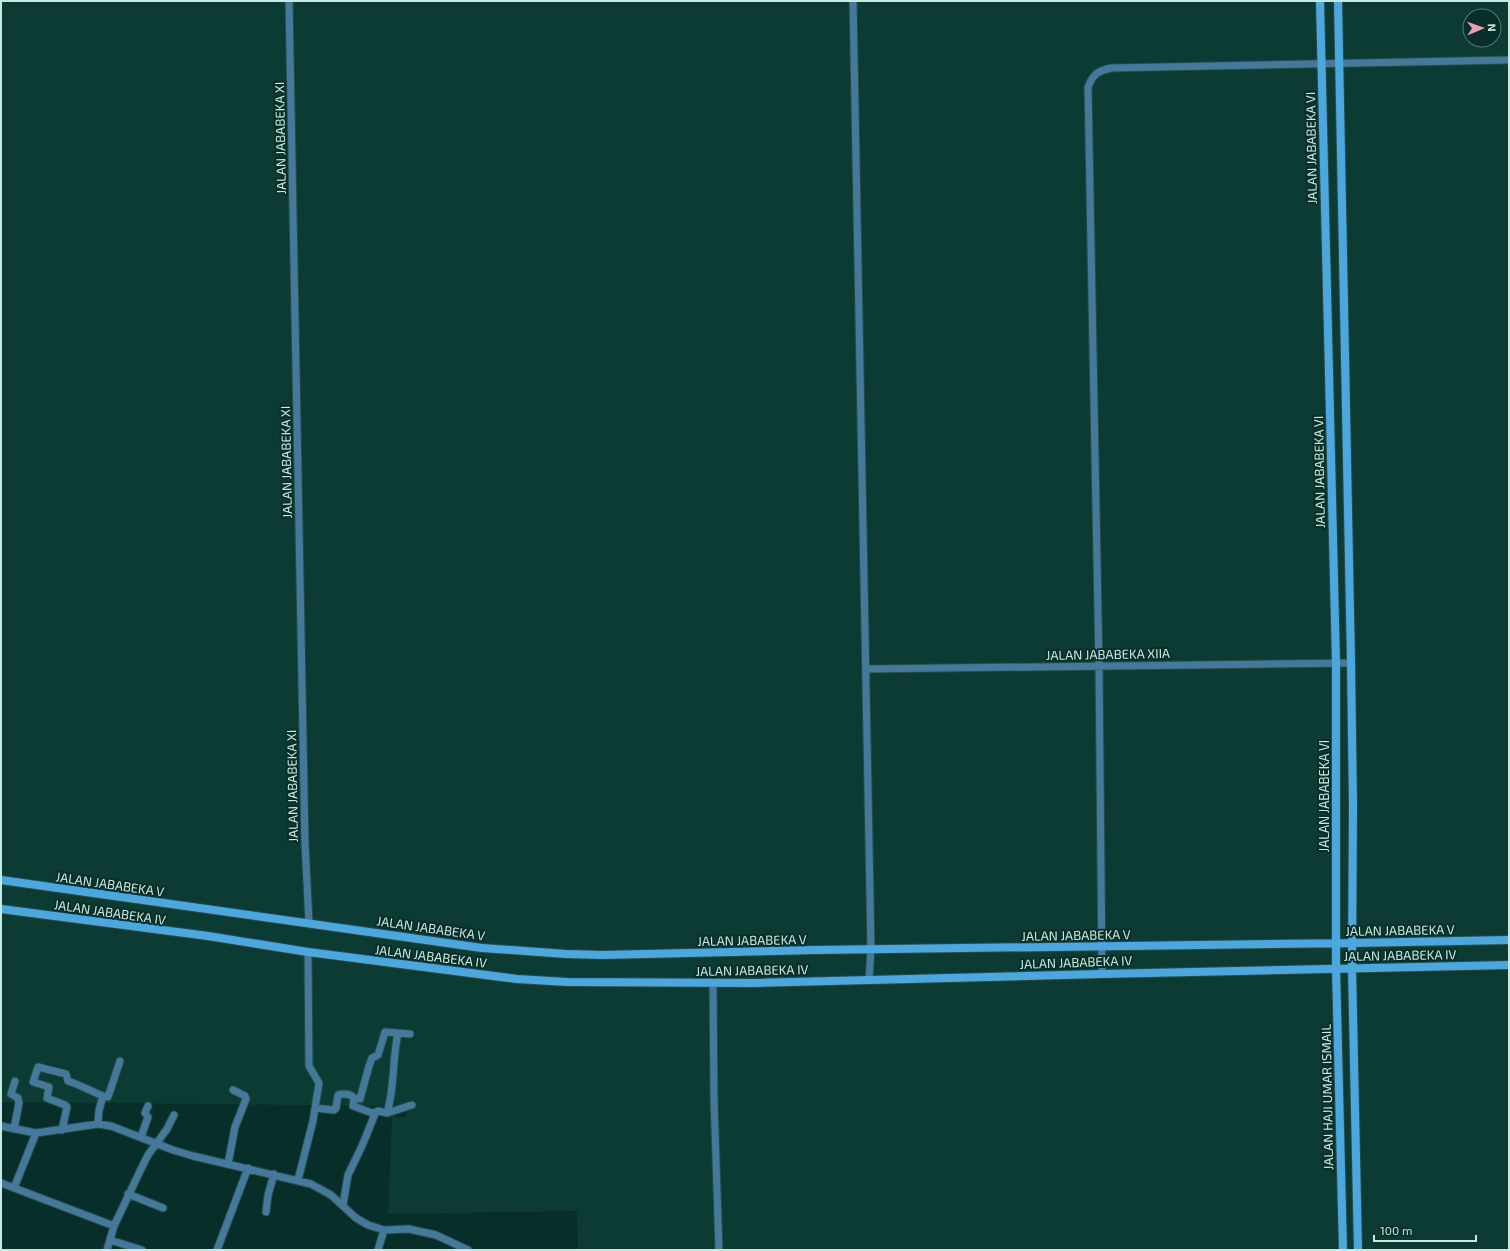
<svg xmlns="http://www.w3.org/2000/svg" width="1510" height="1251" viewBox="0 0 1510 1251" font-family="'Exo 2',sans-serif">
	<rect width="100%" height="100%" fill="#072e28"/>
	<!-- built -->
	<path fill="#0c3b33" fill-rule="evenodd" d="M1,1H1509V1250H578L577,1211L388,1214L392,1116L406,1117L408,1106L1,1102ZM1470,16H1494V40H1470Z"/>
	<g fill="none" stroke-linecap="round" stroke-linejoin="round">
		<defs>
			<path id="street" d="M289,1L305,843L309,923
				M853,1L871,949L869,980
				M866,669L1351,663
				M1102,974L1099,666L1088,87C1093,74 1098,71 1111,68L1509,60
				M713,983L714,1100L719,1250
				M354,1098L360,1099L369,1066L372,1058L378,1055L385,1032L410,1034
				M315,1108L334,1110L336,1108L338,1095C343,1093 351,1094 354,1098L353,1106L375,1114L362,1146L348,1175L343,1205
				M374,1113L378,1111L387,1113L412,1105
				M387,1113C395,1087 392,1060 398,1033
				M98,1124L99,1110L103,1096L108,1097L120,1061
				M1,1126L36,1133L98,1124L111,1126L173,1150L193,1156L311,1184L331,1195L356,1218L368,1225L384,1230L409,1229L436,1235L468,1250
				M14,1129L19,1103L18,1098L11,1094L15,1081
				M62,1130L67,1107L65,1105L47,1098L49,1087L33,1082L38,1067L66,1074L68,1081C80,1085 91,1091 103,1096
				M141,1137L148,1117L145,1113L148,1106
				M228,1164L235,1127L246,1099L245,1096L233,1090
				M298,1180L313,1121L319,1083L309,1066L308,952
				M1,1183L114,1226
				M14,1188L36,1133
				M128,1194L163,1208
				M266,1212L268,1195L274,1174
				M110,1240L142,1250
				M107,1250L114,1226L141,1169L148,1155L167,1129L174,1115
				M217,1250L248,1168
				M378,1250L384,1230"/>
			<path id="secondary" d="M1320,1L1336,663V968L1343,1250
				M1338,1L1351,663L1353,805L1352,968L1358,1250
				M1,880L482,948L566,954L603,955L815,950L1353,943L1509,940
				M1,909L208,936L308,952L517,979L567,982L753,983L1102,974L1509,965"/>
		</defs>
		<!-- street casing -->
		<use href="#street" stroke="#264c46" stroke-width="9"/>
		<!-- secondary casing -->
		<use href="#secondary" stroke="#264c46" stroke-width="10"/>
		<!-- street -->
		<use href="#street" stroke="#44799c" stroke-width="7"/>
		<!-- secondary -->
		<use href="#secondary" stroke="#4ca7df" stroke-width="8"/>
	</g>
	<g text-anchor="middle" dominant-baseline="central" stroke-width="4" stroke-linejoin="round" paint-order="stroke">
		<!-- street labels -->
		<g font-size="13" fill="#c8e9e1" stroke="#072e28">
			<text transform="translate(280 138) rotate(-91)">JALAN JABABEKA XI</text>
			<text transform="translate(1311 148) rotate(-91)">JALAN JABABEKA VI</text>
			<text transform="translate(286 462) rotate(-91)">JALAN JABABEKA XI</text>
			<text transform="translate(1319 472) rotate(-91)">JALAN JABABEKA VI</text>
			<text transform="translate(1108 654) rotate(-1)">JALAN JABABEKA XIIA</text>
			<text transform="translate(292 786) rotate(-91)">JALAN JABABEKA XI</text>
			<text transform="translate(1324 796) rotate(-90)">JALAN JABABEKA VI</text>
			<text transform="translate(110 884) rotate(8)">JALAN JABABEKA V</text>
			<text transform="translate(110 912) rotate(8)">JALAN JABABEKA IV</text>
			<text transform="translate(431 928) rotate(8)">JALAN JABABEKA V</text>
			<text transform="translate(1400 930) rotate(-1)">JALAN JABABEKA V</text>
			<text transform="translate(1076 935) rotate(-1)">JALAN JABABEKA V</text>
			<text transform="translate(752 940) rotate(-1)">JALAN JABABEKA V</text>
			<text transform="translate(1400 955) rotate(-1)">JALAN JABABEKA IV</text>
			<text transform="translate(431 956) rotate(7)">JALAN JABABEKA IV</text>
			<text transform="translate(1076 962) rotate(-2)">JALAN JABABEKA IV</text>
			<text transform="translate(752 970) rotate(-1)">JALAN JABABEKA IV</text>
			<text transform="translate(1327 1097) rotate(-91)">JALAN HAJI UMAR ISMAIL</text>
		</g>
	</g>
	<!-- border -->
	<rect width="1510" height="1251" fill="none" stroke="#c8e9e1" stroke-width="4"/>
	<!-- north arrow -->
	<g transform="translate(1482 28) rotate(88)"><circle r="19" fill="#072e28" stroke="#547972"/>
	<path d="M0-3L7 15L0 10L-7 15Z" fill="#f09ab6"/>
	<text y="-6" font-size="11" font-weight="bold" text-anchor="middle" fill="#c8e9e1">N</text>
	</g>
	<!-- scale -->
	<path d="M1374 1235v6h102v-6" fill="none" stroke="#c8e9e1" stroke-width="2"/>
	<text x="1380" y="1235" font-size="12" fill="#c8e9e1" stroke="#072e28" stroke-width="3" paint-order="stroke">100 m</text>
</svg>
